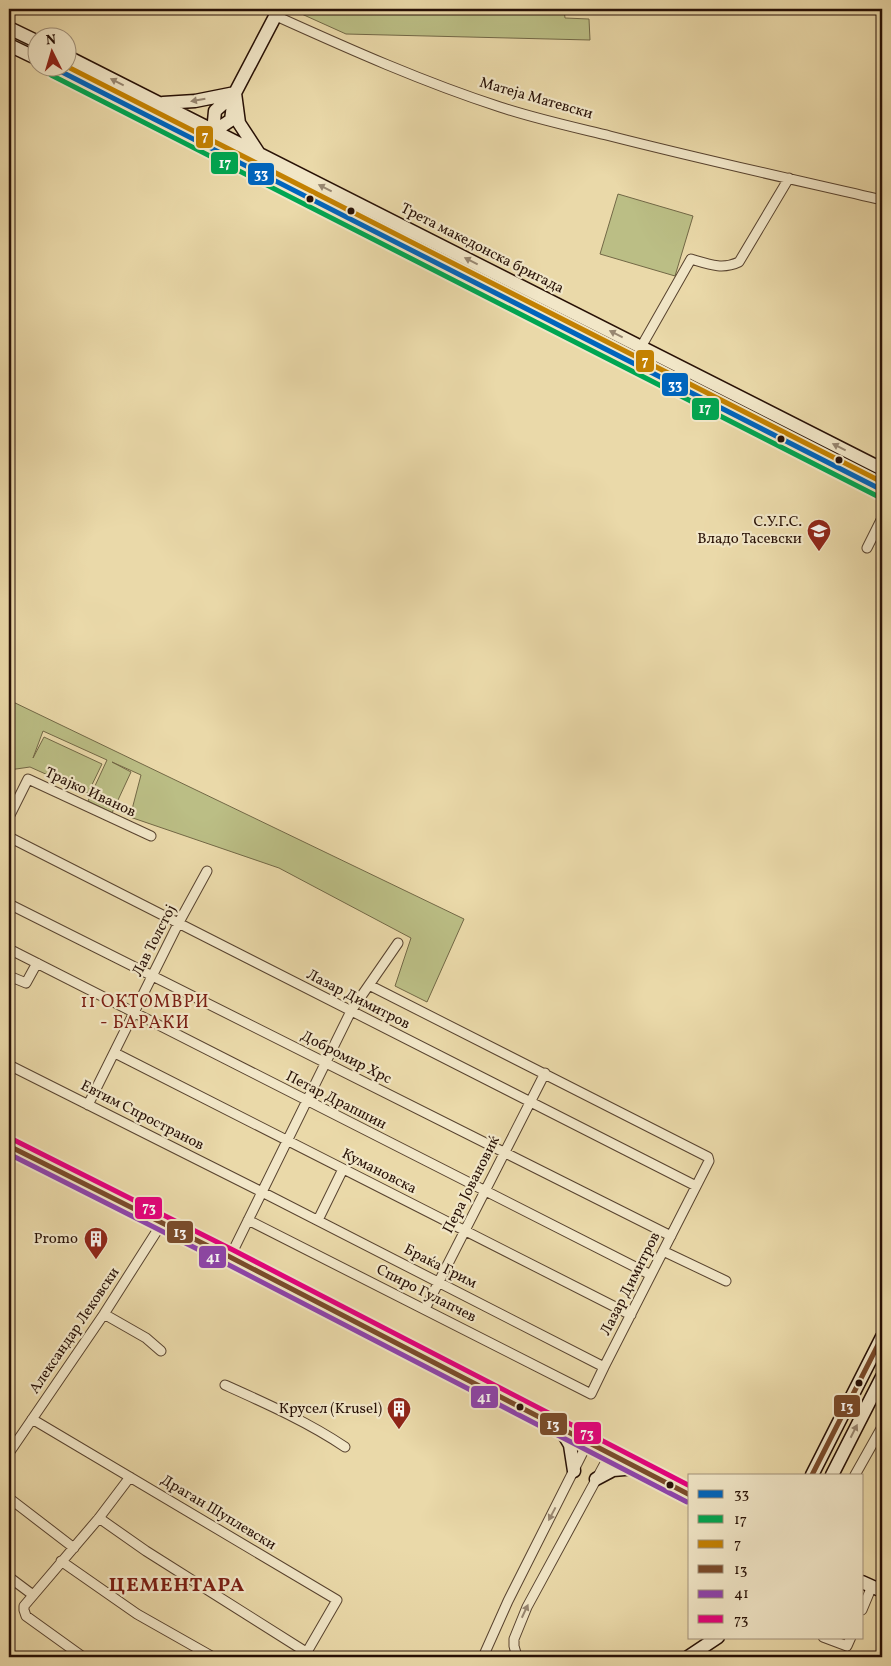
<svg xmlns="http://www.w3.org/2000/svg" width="891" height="1666" viewBox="0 0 891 1666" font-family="Vollkorn,serif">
	<rect width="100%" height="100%" fill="#ead9a9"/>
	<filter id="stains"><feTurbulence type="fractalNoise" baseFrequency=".004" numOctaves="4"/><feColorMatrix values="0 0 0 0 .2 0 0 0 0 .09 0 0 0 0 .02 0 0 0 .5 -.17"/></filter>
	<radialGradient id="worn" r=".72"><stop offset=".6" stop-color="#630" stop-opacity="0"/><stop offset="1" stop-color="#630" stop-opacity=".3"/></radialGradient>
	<!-- green -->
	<path fill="#bbbe85" stroke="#726846" d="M293,9H564L565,18L589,19L590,40L346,34L295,11Z
		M618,194L693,216L675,276L600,254Z
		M9,700L464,919L427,1002L395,986L411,938L279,868L130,817L141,775L112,762L131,772L112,813L88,801L107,760L43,731L33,758L44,737L102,764L88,793L30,767L9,770Z"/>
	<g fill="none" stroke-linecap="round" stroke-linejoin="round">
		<defs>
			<path id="street" d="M276,16C349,49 423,82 500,107C536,119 573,127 610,136C700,159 791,179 882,200
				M641,347L691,259C708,264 722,270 739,262L789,178
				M867,548L882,518
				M9,817L28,779L151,836
				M9,837L696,1186
				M9,904L671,1236
				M9,949L651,1275
				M9,976L26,983L37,963
				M115,1053L631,1315
				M9,1065L262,1192L604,1367
				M88,1105L178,924L207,871
				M248,1220L591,1394L604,1367L709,1161L708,1157L369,985
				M318,1220L343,1169
				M663,1251L726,1281
				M230,1257L351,1011L398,943
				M425,1309L545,1073
				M104,1314L146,1338L161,1351
				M225,1385C265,1403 308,1422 345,1447
				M32,1419L337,1600L304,1657
				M9,1453L104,1314L162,1223
				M855,1475L882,1427
				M9,1498L74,1548
				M99,1518L146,1551L306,1652
				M61,1561L137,1614L213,1657
				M9,1577L33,1595
				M862,1610L872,1586
				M823,1637L847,1646L851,1637
				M83,1657L26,1616L24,1610V1606L99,1518L130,1477
				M483,1657L508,1601L588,1442
				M517,1657L514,1646V1639L527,1607L610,1454"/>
			<path id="secondary" d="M9,28L38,42
				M9,45L38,59
				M68,57L882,469
				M54,68L205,146L882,490
				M235,93L239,123L258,152
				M163,103L195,101L235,93
				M213,132L215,111L235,93L279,9
				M211,135L213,132L231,120L233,105
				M9,1146L230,1257L690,1495
				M560,1428L570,1445L574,1471
				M812,1475L882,1337
				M832,1475L882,1377
				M596,1479L613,1470L636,1468
				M862,1582L882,1591
				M688,1657L718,1637"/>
		</defs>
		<!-- street casing -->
		<use href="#street" stroke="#58432f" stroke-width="11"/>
		<!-- secondary casing -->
		<use href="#secondary" stroke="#281106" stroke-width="15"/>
		<!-- street -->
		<use href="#street" stroke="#f1e6c7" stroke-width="9"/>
		<!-- secondary -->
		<use href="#secondary" stroke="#f1e6c7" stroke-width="12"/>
		<defs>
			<path id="bus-1" d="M54,68L882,490"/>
			<path id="bus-2" d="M51,75L879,497"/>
			<path id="bus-3" d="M68,67L882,482"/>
			<path id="bus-4" d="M9,1146L230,1257L690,1495
				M812,1475L882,1337"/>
			<path id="bus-5" d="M9,1154L227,1264L687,1502"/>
			<path id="bus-6" d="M12,1139L233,1250L690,1486"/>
		</defs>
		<!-- bus-1 casing -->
		<use href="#bus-1" stroke="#f1e6c7" stroke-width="9"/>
		<!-- bus-2 casing -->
		<use href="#bus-2" stroke="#f1e6c7" stroke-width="9"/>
		<!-- bus-3 casing -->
		<use href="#bus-3" stroke="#f1e6c7" stroke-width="9"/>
		<!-- bus-4 casing -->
		<use href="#bus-4" stroke="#f1e6c7" stroke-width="9"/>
		<!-- bus-5 casing -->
		<use href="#bus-5" stroke="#f1e6c7" stroke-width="9"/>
		<!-- bus-6 casing -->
		<use href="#bus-6" stroke="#f1e6c7" stroke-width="9"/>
		<!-- bus-1 -->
		<use href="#bus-1" stroke="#0065bd" stroke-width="5"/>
		<!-- bus-2 -->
		<use href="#bus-2" stroke="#00a651" stroke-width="5"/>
		<!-- bus-3 -->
		<use href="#bus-3" stroke="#c38102" stroke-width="5"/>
		<!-- bus-4 -->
		<use href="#bus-4" stroke="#7a4b2a" stroke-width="5"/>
		<!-- bus-5 -->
		<use href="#bus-5" stroke="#8e44ad" stroke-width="5"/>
		<!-- bus-6 -->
		<use href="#bus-6" stroke="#e5007d" stroke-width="5"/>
	</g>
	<!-- one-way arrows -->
	<defs><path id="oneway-solid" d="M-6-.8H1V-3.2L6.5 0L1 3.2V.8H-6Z" transform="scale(1.25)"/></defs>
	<g fill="#978670">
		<use href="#oneway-solid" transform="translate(117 82) rotate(-153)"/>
		<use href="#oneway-solid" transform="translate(198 100) rotate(170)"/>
		<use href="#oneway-solid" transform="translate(325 188) rotate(-153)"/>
		<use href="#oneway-solid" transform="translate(471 261) rotate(-153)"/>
		<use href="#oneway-solid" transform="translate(616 334) rotate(-153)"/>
		<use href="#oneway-solid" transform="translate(839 447) rotate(-153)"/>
		<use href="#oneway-solid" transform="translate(854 1431) rotate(-63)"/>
		<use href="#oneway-solid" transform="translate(552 1514) rotate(118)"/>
		<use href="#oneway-solid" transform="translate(525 1611) rotate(-65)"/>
	</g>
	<!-- icons -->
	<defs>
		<symbol id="school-pin" viewBox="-11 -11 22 30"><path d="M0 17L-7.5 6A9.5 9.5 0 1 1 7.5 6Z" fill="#8f2418" stroke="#f1e6c7"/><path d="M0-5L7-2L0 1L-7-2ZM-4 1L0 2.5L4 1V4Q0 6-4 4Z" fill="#fff"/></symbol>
		<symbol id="building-pin" viewBox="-11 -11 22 30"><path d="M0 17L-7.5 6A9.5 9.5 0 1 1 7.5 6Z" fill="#8f2418" stroke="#f1e6c7"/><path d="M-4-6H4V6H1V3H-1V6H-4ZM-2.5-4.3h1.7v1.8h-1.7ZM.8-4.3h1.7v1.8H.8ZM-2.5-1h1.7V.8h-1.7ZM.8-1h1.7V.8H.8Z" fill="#fff"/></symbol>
	</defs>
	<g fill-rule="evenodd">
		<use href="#school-pin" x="805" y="517" width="28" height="38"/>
		<use href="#building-pin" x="82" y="1225" width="28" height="38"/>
		<use href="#building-pin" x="385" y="1395" width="28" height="38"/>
	</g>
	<!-- markers -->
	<g fill="#281106" stroke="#f1e6c7" stroke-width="2">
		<circle cx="310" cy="199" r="4.5"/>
		<circle cx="351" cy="211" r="4.5"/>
		<circle cx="781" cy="439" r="4.5"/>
		<circle cx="839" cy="460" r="4.5"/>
		<circle cx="859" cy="1383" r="4.5"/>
		<circle cx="520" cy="1407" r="4.5"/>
		<circle cx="670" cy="1485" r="4.5"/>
	</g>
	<g text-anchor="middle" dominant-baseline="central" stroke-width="4.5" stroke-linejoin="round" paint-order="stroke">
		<!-- street labels -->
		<g font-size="15" fill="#281106" stroke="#f1e6c7">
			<text transform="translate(536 99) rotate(16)">Матеја Матевски</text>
			<text transform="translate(482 249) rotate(27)">Трета македонска бригада</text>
			<text transform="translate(90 793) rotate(25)">Трајко Иванов</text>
			<text transform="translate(155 941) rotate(-63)">Лав Толстој</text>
			<text transform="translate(358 1000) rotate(27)">Лазар Димитров</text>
			<text transform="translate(346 1058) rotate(27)">Добромир Хрс</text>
			<text transform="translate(336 1101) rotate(27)">Петар Драпшин</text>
			<text transform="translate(142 1116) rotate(27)">Евтим Спространов</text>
			<text transform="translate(379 1172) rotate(27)">Кумановска</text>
			<text transform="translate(472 1185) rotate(-63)">Пера Јовановиќ</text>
			<text transform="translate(440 1267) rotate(27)">Браќа Грим</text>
			<text transform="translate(631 1284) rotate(-63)">Лазар Димитров</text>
			<text transform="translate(426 1294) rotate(27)">Спиро Гулапчев</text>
			<text transform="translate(75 1331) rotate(-56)">Александар Лековски</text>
			<text transform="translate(218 1513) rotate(31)">Драган Шуплевски</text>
		</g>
		<!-- poi labels -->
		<g font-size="15" fill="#281106" stroke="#f1e6c7" text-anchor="end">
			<text x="802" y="522">С.У.Г.С.<tspan x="802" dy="17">Владо Тасевски</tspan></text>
			<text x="78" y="1239">Promo</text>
			<text x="382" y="1409">Крусел (Krusel)</text>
		</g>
		<!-- quarter labels -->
		<g font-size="18" letter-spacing="1" fill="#7a1f14" stroke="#f1e6c7">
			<text x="145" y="1002">11 ОКТОМВРИ<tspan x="145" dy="21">- БАРАКИ</tspan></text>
		</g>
		<!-- district labels -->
		<g font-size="20" font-weight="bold" letter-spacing="1" fill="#7a1f14" stroke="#f1e6c7">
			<text x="177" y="1586">ЦЕМЕНТАРА</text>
		</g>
	</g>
	<g stroke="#f1e6c7" stroke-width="2">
		<rect x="195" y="125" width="19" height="24" rx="5" fill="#c38102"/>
		<rect x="210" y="151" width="29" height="24" rx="5" fill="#00a651"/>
		<rect x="247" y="162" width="28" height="24" rx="5" fill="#0065bd"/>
		<rect x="635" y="349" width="20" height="24" rx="5" fill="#c38102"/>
		<rect x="661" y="372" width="28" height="25" rx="5" fill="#0065bd"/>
		<rect x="691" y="397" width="29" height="24" rx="5" fill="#00a651"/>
		<rect x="134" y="1196" width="29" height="24" rx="5" fill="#e5007d"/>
		<rect x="166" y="1220" width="28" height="24" rx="5" fill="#7a4b2a"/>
		<rect x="198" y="1245" width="29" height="24" rx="5" fill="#8e44ad"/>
		<rect x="470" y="1385" width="29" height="24" rx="5" fill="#8e44ad"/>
		<rect x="833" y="1394" width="28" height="24" rx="5" fill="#7a4b2a"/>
		<rect x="539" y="1412" width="29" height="24" rx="5" fill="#7a4b2a"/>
		<rect x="573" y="1421" width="29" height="24" rx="5" fill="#e5007d"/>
	</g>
	<g font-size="14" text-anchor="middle" font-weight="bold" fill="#fff">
		<text x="205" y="141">7</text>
		<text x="225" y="168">17</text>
		<text x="261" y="178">33</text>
		<text x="645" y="366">7</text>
		<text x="675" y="389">33</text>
		<text x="705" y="413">17</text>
		<text x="149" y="1212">73</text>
		<text x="180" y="1237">13</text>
		<text x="213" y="1262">41</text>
		<text x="484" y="1402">41</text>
		<text x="847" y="1411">13</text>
		<text x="553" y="1429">13</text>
		<text x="587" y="1438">73</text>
	</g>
	<!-- margin -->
	<rect width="891" height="1666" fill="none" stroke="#ead9a9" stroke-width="30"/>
	<rect x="10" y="10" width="871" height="1646" fill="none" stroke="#281106" stroke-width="2.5"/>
	<rect x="15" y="15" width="861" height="1636" fill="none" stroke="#281106"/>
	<!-- legend -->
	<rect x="688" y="1474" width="175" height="165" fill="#f1e6c7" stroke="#a1917a"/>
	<rect x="698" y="1490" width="25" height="8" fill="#0065bd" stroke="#a1917a"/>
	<text x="734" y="1498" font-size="15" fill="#281106">33</text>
	<rect x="698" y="1515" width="25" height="8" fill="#00a651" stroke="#a1917a"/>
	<text x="734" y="1524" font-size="15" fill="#281106">17</text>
	<rect x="698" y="1540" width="25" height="8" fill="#c38102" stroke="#a1917a"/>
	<text x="734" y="1548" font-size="15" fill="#281106">7</text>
	<rect x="698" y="1565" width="25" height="8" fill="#7a4b2a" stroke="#a1917a"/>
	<text x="734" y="1574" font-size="15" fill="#281106">13</text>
	<rect x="698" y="1590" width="25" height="8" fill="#8e44ad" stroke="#a1917a"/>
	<text x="734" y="1598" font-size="15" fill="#281106">41</text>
	<rect x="698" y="1615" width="25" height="8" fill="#e5007d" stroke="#a1917a"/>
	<text x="734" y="1624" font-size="15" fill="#281106">73</text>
	<!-- north arrow -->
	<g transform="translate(52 52) rotate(355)"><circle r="24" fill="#f1e6c7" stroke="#a1917a"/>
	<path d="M0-4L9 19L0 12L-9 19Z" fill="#8f2418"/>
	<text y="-8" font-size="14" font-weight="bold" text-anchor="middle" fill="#281106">N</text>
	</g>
	<rect width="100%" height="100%" filter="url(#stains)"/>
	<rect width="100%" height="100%" fill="url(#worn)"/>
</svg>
